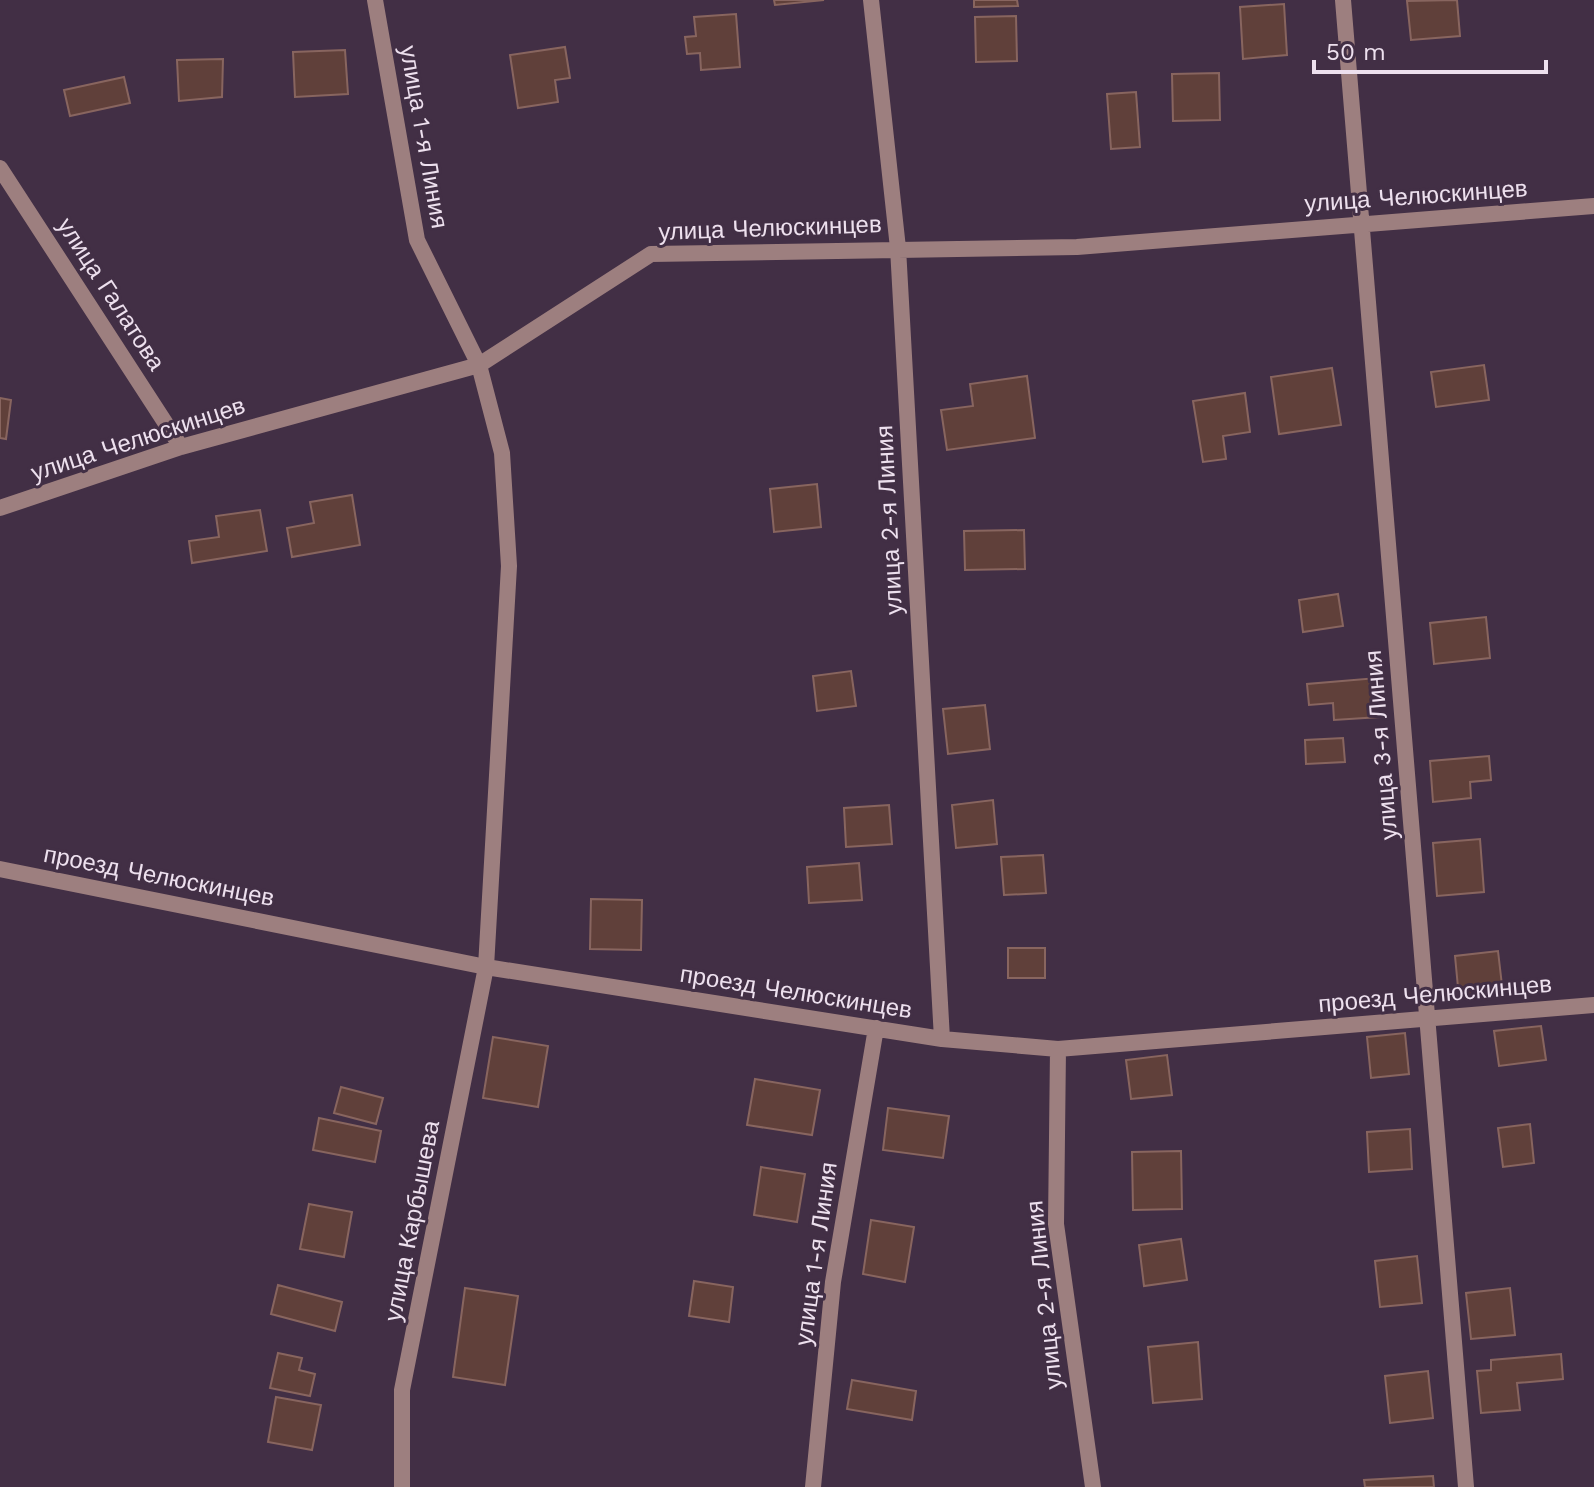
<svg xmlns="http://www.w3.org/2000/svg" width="1594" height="1487" viewBox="0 0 1594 1487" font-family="'Work Sans',sans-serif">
	<rect width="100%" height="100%" fill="#422f45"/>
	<!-- building -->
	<path fill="#60403a" stroke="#88655f" stroke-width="2" d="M774,0H824L775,5Z
		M974,0H1017L1018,6L974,7Z
		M1457,0L1460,36L1411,40L1407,1Z
		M1284,4L1287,55L1243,59L1240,7Z
		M736,14L740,67L701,70L700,53L687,54L685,37L696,36L694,17Z
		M1016,16L1017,61L976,62L975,17Z
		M565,47L570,78L555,80L558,102L518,108L510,55Z
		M345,50L348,94L295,97L293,52Z
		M223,59L222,97L179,101L177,60Z
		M1219,73L1220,120L1173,121L1172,74Z
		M124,77L130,103L70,116L64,90Z
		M1136,92L1140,147L1111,149L1107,94Z
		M1484,365L1489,400L1436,407L1431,372Z
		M1332,368L1341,425L1279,434L1271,377Z
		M1027,376L1035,438L947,450L941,410L973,406L970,384Z
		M1245,393L1250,432L1223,436L1226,459L1203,462L1193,401Z
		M0,398L11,400L6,439L0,438Z
		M817,484L821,527L774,532L770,489Z
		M352,495L360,545L292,557L287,528L314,523L310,502Z
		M260,510L267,551L192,563L189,541L219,537L216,516Z
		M1024,530L1025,569L965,570L964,531Z
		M1338,594L1343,626L1303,632L1299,600Z
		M1486,617L1490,658L1434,664L1430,623Z
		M851,671L856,706L817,711L813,676Z
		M1377,678L1380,717L1334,720L1333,703L1309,705L1307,684Z
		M985,705L990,749L948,754L943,709Z
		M1343,738L1345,762L1306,764L1305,740Z
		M1489,756L1491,780L1470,782L1471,798L1433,802L1430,761Z
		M993,800L997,844L956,848L952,805Z
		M889,805L892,844L846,847L844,808Z
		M1480,839L1484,892L1437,896L1433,843Z
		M1043,855L1046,893L1004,895L1001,857Z
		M859,863L862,900L809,903L807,867Z
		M591,899L642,900L641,950L590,949Z
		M1008,948H1045V978H1008Z
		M1498,951L1503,994L1459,998L1455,956Z
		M1541,1026L1546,1060L1499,1066L1494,1031Z
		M1405,1033L1409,1074L1371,1078L1367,1037Z
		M493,1037L548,1046L538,1107L483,1098Z
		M1167,1055L1172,1095L1131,1099L1126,1060Z
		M755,1079L820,1090L812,1135L747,1125Z
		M341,1087L383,1098L376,1124L334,1113Z
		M888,1108L949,1116L943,1158L883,1150Z
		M319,1118L381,1131L375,1162L313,1150Z
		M1530,1124L1534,1163L1503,1167L1498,1128Z
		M1410,1129L1412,1169L1369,1172L1367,1132Z
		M1181,1151L1182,1209L1133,1210L1132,1152Z
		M761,1167L805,1174L797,1222L754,1215Z
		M309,1204L352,1212L344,1257L300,1249Z
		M871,1220L914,1227L905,1282L863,1274Z
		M1181,1239L1187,1280L1144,1286L1139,1245Z
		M1417,1256L1422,1303L1380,1307L1375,1261Z
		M694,1281L733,1287L729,1322L689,1316Z
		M278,1285L342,1302L335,1331L271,1314Z
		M465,1288L518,1296L505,1385L453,1377Z
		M1510,1288L1515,1335L1471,1339L1466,1293Z
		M1198,1342L1202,1399L1153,1403L1148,1347Z
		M278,1353L302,1358L299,1370L315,1374L310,1396L270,1388Z
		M1561,1354L1563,1379L1517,1383L1520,1410L1481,1413L1477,1371L1491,1370V1360Z
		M1428,1371L1433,1418L1390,1423L1385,1376Z
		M852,1380L916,1391L912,1420L847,1409Z
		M276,1397L321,1405L312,1450L268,1442Z
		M1433,1476L1434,1487H1365L1364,1480Z"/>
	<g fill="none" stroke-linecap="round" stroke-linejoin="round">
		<!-- minor -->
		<path stroke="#9d7f7f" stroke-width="16" d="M375,0L417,240L479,365L502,453L509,566L486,967L402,1390V1487
			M871,0L898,248L942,1039
			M1343,0L1466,1487
			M0,168L181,447
			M0,508L181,447L479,365L651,254L1077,247L1594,206
			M0,869L486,967L942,1039L1058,1049L1594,1005
			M1058,1049L1056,1224L1093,1487
			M813,1487L833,1282L876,1028"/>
	</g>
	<g text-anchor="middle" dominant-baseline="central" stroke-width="6" stroke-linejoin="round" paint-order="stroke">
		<!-- street labels -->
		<g font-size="24" fill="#ede0ee" stroke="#422f45">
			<text transform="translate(424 137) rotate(80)">улица 1-я Линия</text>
			<text transform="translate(1416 196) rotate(-4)">улица Челюскинцев</text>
			<text transform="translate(770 228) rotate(-2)">улица Челюскинцев</text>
			<text transform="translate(111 294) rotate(57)">улица Галатова</text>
			<text transform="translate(138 439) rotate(-18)">улица Челюскинцев</text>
			<text transform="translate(889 520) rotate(-93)">улица 2-я Линия</text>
			<text transform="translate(1381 745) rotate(-95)">улица 3-я Линия</text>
			<text transform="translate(159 876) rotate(11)">проезд Челюскинцев</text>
			<text transform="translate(796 992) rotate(9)">проезд Челюскинцев</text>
			<text transform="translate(1435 994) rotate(-5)">проезд Челюскинцев</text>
			<text transform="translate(412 1221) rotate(-79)">улица Карбышева</text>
			<text transform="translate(816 1254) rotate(-82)">улица 1-я Линия</text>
			<text transform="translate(1044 1295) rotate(-96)">улица 2-я Линия</text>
		</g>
	</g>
	<!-- scale -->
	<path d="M1314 60v12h232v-12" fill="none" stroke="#ede0ee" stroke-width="4"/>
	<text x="1326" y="60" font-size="24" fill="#ede0ee" stroke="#422f45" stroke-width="6" paint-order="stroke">50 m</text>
</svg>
